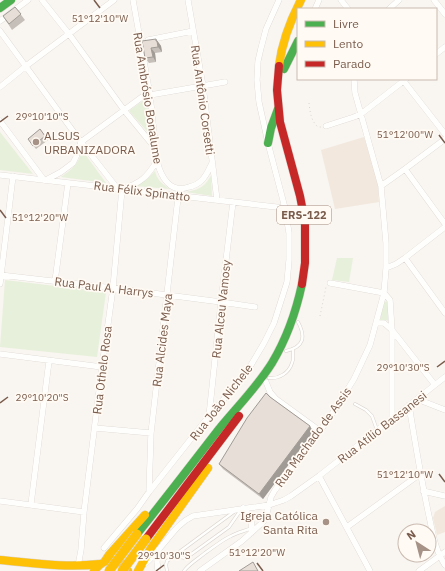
<svg xmlns="http://www.w3.org/2000/svg" width="445" height="571" viewBox="0 0 445 571" font-family="'IBM Plex Sans',sans-serif">
	<rect width="100%" height="100%" fill="#f9f5f0"/>
	<!-- residential -->
	<path fill="#f2e8de" d="M364,137L378,184L379,202L335,209L321,150Z
		M445,506V532L437,535L433,518L435,512Z"/>
	<!-- green -->
	<path fill="#e7f0db" d="M144,100L147,101L148,102L152,137L130,112V110Z
		M0,132L33,174L0,170Z
		M82,150L106,183L61,177C72,169 79,164 82,150Z
		M155,171C157,180 162,184 170,189L135,186L146,180Z
		M211,176L212,196L186,192C200,189 203,188 211,176Z
		M337,258H353L349,282L332,280Z
		M5,280L106,292L97,357L0,347Z
		M387,301L388,303V321L386,320H380L383,303Z"/>
	<g fill="none" stroke-linecap="round" stroke-linejoin="round">
		<defs>
			<path id="lane" d="M286,351C304,347 306,337 298,322
				M269,378C279,379 289,373 292,363C294,359 293,354 293,350
				M355,404L366,410L372,416L377,430
				M174,556L179,557L186,558L229,527L238,514L240,512H245
				M167,571L166,565L167,561L235,511
				M184,571C189,564 198,559 205,553C214,547 222,540 231,536C238,532 245,531 252,528"/>
			<path id="street" d="M42,0L69,34L124,110L156,149
				M133,0L150,95L157,161C161,177 170,194 189,187C194,186 199,183 202,180C207,175 209,169 212,163
				M188,0L203,86L217,200
				M341,0L348,9
				M434,0L445,14
				M315,9L319,0
				M389,9L399,0
				M0,21L28,0
				M0,31L81,142L117,188
				M148,40L193,31
				M436,54L445,47
				M402,79L445,134
				M0,87L26,66L114,0
				M0,121L44,180
				M326,126L354,117L361,114L406,79
				M405,169L445,224
				M0,175L285,208
				M46,180L61,172L73,163L76,157L81,142L142,97L150,95L225,82
				M381,186L405,169L445,139
				M405,258L445,313
				M386,268L396,264L405,258L445,227
				M0,275L113,288L221,302L255,307
				M55,281L68,183
				M330,283L384,293
				M0,284L13,176
				M384,293L390,300L392,330V418
				M376,323H384L392,330L435,385
				M0,354L102,367
				M266,382L270,392L276,399L320,431
				M417,399L445,410
				M409,405C415,442 421,479 429,516C433,534 435,550 445,565
				M209,416L221,302L233,202
				M95,428L151,433
				M319,476L370,571
				M423,491L445,496
				M149,492L151,433L179,189
				M0,501L84,512
				M31,504L49,361
				M243,508C251,516 253,521 251,533
				M347,527L420,474
				M104,548L137,509L149,492L209,416L235,386L251,365L264,343L274,323L287,282L289,260V233L285,208L268,143L259,102L257,80L258,61L261,48L266,29L279,0
				M146,563C151,559 155,554 159,549C170,537 178,523 193,516L269,505L284,500L291,496L319,476L445,377
				M78,566L81,550L84,512L102,367L113,288L122,189C141,183 147,177 157,161
				M158,571L157,562L158,552
				M200,571L242,541L263,522L266,517L271,497L275,490L320,431L336,408L354,379L370,345L384,293L386,268V243L381,186L355,93L354,79
				M419,571L445,552"/>
			<path id="fast" d="M0,8L11,0
				M284,69L298,41
				M268,143L271,128L278,109
				M137,534C165,499 192,464 219,429C237,407 257,387 272,363C287,338 296,312 302,284"/>
			<path id="slow" d="M279,66C282,42 290,21 301,0
				M0,560C33,563 66,568 100,564
				M105,561L109,555L145,515
				M94,571C105,557 118,556 128,571
				M138,571L151,548L208,468"/>
			<path id="jam" d="M279,66L277,90L280,122L300,196L305,222V263L302,284
				M146,539L239,416"/>
		</defs>
		<!-- lane casing -->
		<use href="#lane" stroke="#d7d1cb" stroke-width="3.5"/>
		<!-- street casing -->
		<use href="#street" stroke="#d7d1cb" stroke-width="6"/>
		<!-- fast casing -->
		<use href="#fast" stroke="#d9d2cb" stroke-width="9"/>
		<!-- slow casing -->
		<use href="#slow" stroke="#d9d2cb" stroke-width="9"/>
		<!-- jam casing -->
		<use href="#jam" stroke="#d9d2cb" stroke-width="9"/>
		<!-- path -->
		<path stroke="#dcd5d0" stroke-width="1" stroke-dasharray="1 3" stroke-linecap="butt" d="M309,103C310,112 311,121 318,127H321
			M320,316L326,287"/>
		<!-- lane -->
		<use href="#lane" stroke="#fefefd" stroke-width="2.5"/>
		<!-- street -->
		<use href="#street" stroke="#fefefd" stroke-width="5.5"/>
		<!-- fast -->
		<use href="#fast" stroke="#4caf50" stroke-width="8"/>
		<!-- slow -->
		<use href="#slow" stroke="#ffc107" stroke-width="8"/>
		<!-- jam -->
		<use href="#jam" stroke="#c62828" stroke-width="8"/>
		<defs>
			<path id="slow-bridge" d="M109,571L137,534
				M122,571L146,539"/>
		</defs>
		<!-- slow-bridge casing -->
		<use href="#slow-bridge" stroke="#dad1cc" stroke-width="10" stroke-linecap="butt"/>
		<!-- slow-bridge -->
		<use href="#slow-bridge" stroke="#ffc107" stroke-width="9"/>
	</g>
	<!-- wall -->
	<path fill="#c6bfb9" d="M15,7L25,20L12,30L3,16Z
		M156,39L161,46L162,52L155,53L156,62L149,63L145,58Z
		M40,129L48,140L36,149L28,139Z
		M270,397L310,426L313,432L263,499L223,469L219,464Z"/>
	<!-- shaded-wall -->
	<path fill="#a19b96" d="M156,39L161,46L162,52L158,47Z
		M151,48L155,53L156,62L153,57Z
		M310,426L313,432L263,499L259,494Z"/>
	<!-- building -->
	<path fill="#e6ded7" stroke="#a19b96" d="M15,7L21,14L9,24L3,16Z
		M156,39V41H157L158,47L151,48L153,57L145,58L142,41Z
		M40,129L45,136L33,146L28,139Z
		M266,393L270,397L310,426L259,494L219,464L247,418Z
		M253,562L258,571H239Z"/>
	<!-- ticks -->
	<path fill="none" stroke="#7a5c4d" stroke-width="1.5" d="M94,0L100,8M0,122L8,116M439,135L445,143M0,210L6,218M437,367L445,361M0,403L8,397M439,474L445,482M257,563L263,571M156,571L164,565"/>
	<!-- markers -->
	<g fill="#a69286" stroke="#fffaf3" stroke-width="1.5">
		<circle cx="36" cy="142" r="4"/>
		<circle cx="326" cy="522" r="4"/>
	</g>
	<g text-anchor="middle" dominant-baseline="central" stroke-width="3.5" stroke-linejoin="round" paint-order="stroke">
		<!-- shield labels -->
		<rect fill="#fffaf3" stroke="#a28b7f" stroke-width="1" x="277" y="206" width="54" height="18" rx="3"/>
		<g font-size="11" font-weight="bold" fill="#7a5c4d">
			<text x="304" y="215">ERS-122</text>
		</g>
		<!-- street labels -->
		<g font-size="12" fill="#7a5c4d" stroke="#fffaf3">
			<text transform="translate(148 98) rotate(81)">Rua Ambrósio Bonalume</text>
			<text transform="translate(203 100) rotate(82)">Rua Antônio Corsetti</text>
			<text transform="translate(142 191) rotate(7)">Rua Félix Spinatto</text>
			<text transform="translate(104 287) rotate(7)">Rua Paul A. Harrys</text>
			<text transform="translate(221 309) rotate(-84)">Rua Alceu Vamosy</text>
			<text transform="translate(162 340) rotate(-83)">Rua Alcides Maya</text>
			<text transform="translate(102 370) rotate(-83)">Rua Othelo Rosa</text>
			<text transform="translate(221 402) rotate(-52)">Rua João Nichele</text>
			<text transform="translate(382 427) rotate(-38)">Rua Atílio Bassanesi</text>
			<text transform="translate(313 437) rotate(-54)">Rua Machado de Assis</text>
		</g>
		<!-- poi labels -->
		<g font-size="12" fill="#7a5c4d" stroke="#fffaf3" text-anchor="start">
			<text x="44" y="135">ALSUS<tspan x="44" dy="14">URBANIZADORA</tspan></text>
			<text x="318" y="515" text-anchor="end">Igreja Católica<tspan x="318" dy="14">Santa Rita</tspan></text>
		</g>
	</g>
	<g font-size="10" text-anchor="middle" fill="#7a5c4d" stroke="#fffaf3" stroke-width="3.5" stroke-linejoin="round" paint-order="stroke">
		<text x="100" y="22">51°12'10"W</text>
		<text x="42" y="120">29°10'10"S</text>
		<text x="405" y="138">51°12'00"W</text>
		<text x="40" y="221">51°12'20"W</text>
		<text x="403" y="371">29°10'30"S</text>
		<text x="42" y="401">29°10'20"S</text>
		<text x="405" y="478">51°12'10"W</text>
		<text x="257" y="556">51°12'20"W</text>
		<text x="164" y="559">29°10'30"S</text>
	</g>
	<!-- legend -->
	<rect x="297" y="8" width="140" height="72" fill="#fffaf3" stroke="#cabbb1"/>
	<rect x="305" y="21" width="20" height="6" fill="#4caf50" stroke="#cabbb1"/>
	<text x="333" y="28" font-size="12" fill="#7a5c4d">Livre</text>
	<rect x="305" y="41" width="20" height="6" fill="#ffc107" stroke="#cabbb1"/>
	<text x="333" y="48" font-size="12" fill="#7a5c4d">Lento</text>
	<rect x="305" y="61" width="20" height="6" fill="#c62828" stroke="#cabbb1"/>
	<text x="333" y="68" font-size="12" fill="#7a5c4d">Parado</text>
	<!-- north arrow -->
	<g transform="translate(417 543) rotate(324)"><circle r="19" fill="#fffaf3" stroke="#cabbb1"/>
	<path d="M0-3L7 15L0 10L-7 15Z" fill="#a69286"/>
	<text y="-6" font-size="11" font-weight="bold" text-anchor="middle" fill="#7a5c4d">N</text>
	</g>
</svg>
